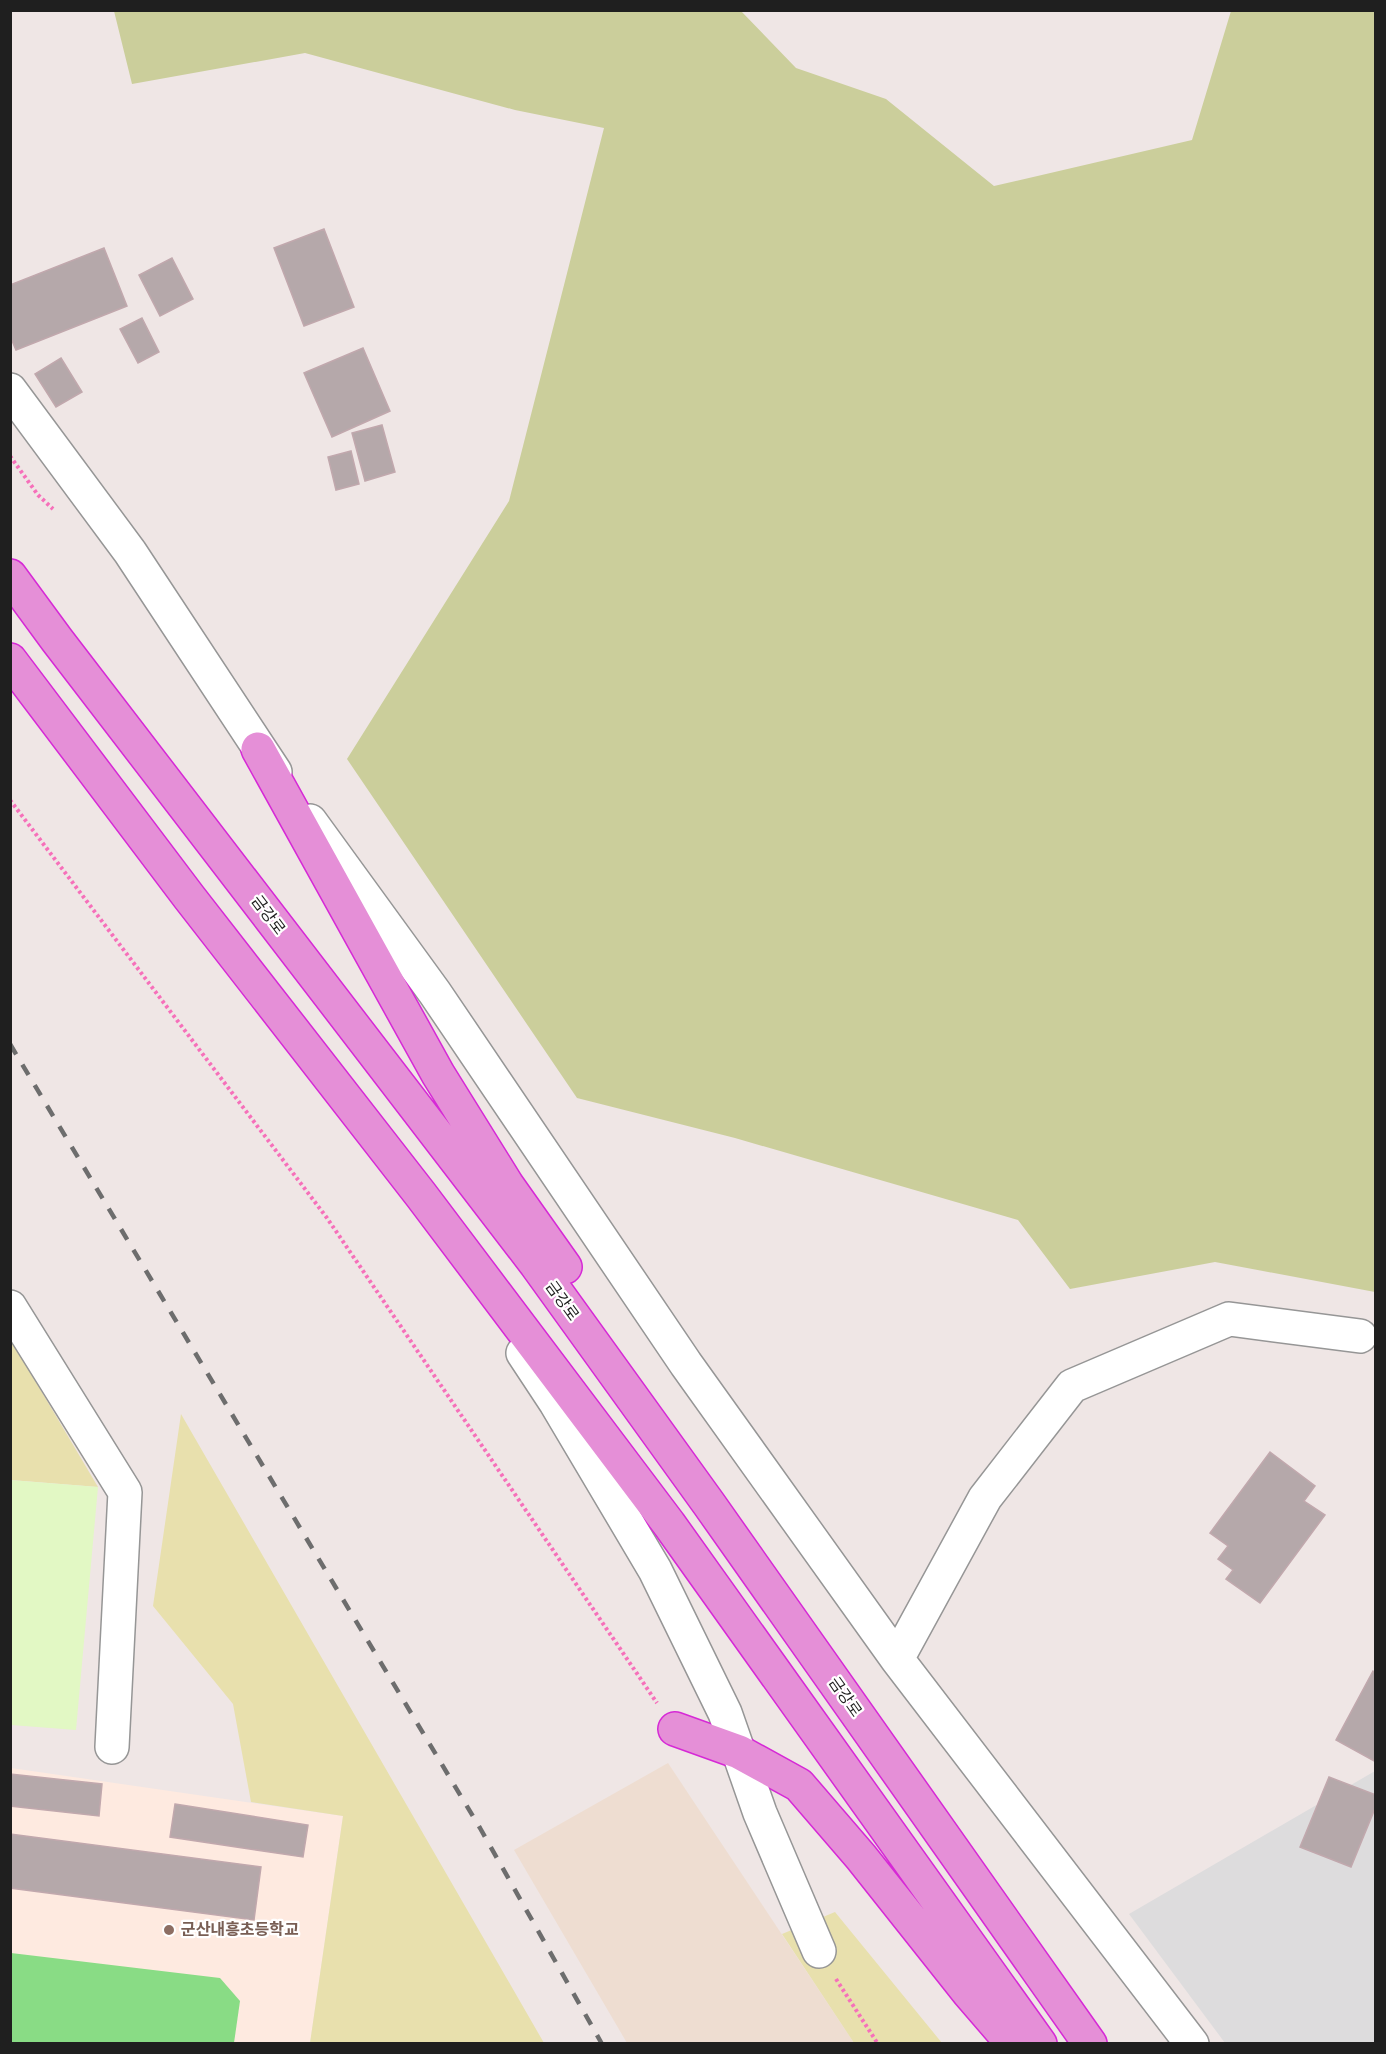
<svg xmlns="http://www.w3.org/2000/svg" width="1386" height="2054" viewBox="0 0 1386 2054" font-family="'Nunito Sans','Noto Sans KR',sans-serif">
	<rect width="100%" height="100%" fill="#efe6e5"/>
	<!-- residential -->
	<path fill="#dddcdd" d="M1375,1771V2043H1225L1129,1914Z"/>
	<!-- education -->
	<path fill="#feeae0" d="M11,1768L343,1816L310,2043L11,2044Z"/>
	<!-- farmland -->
	<path fill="#eeddd1" d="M668,1763L854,2043H627L514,1850Z"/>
	<!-- grass -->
	<path fill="#e8e0ad" d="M11,1340L98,1487L11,1480Z
		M181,1414L544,2043H310L343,1816L251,1802L233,1704L153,1606Z
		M835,1912L942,2043H854L782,1934Z"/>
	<!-- forest -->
	<path fill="#cbce9b" d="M114,11H741L796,68L886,99L994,186L1192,140L1231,11H1375V1292L1215,1262L1070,1289L1018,1220L735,1138L577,1098L347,759L509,501L604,128L515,110L305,53L132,84Z"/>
	<!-- park -->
	<path fill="#e2f8c4" d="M10,1480L98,1487L76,1730L11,1725Z"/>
	<!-- pitch -->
	<path fill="#89dc85" d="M11,1953L220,1978L240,2001L234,2043H11Z"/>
	<!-- building -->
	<path fill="#b5a8aa" stroke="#c1a8ad" stroke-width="1.5" d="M324,229L354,307L304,326L274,248Z
		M104,248L127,306L16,350L10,336V285Z
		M172,258L193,299L160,316L139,275Z
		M142,318L159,352L138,363L120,329Z
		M363,348L390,411L332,437L304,373Z
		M61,358L82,392L56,407L35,374Z
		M382,425L395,472L365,481L352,433Z
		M351,451L359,484L336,490L328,457Z
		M1270,1452L1315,1486L1304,1501L1325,1515L1260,1603L1226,1579L1233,1570L1218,1559L1228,1546L1210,1533Z
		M1373,1671L1376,1673V1762L1336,1740Z
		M10,1774L102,1784L99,1816L10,1806Z
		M1329,1777L1376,1795V1806L1351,1867L1300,1847Z
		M175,1804L308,1825L303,1857L170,1837Z
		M10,1834L261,1867L254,1920L10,1888Z"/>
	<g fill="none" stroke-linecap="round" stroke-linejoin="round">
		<defs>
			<path id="minor" d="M10,390L130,552L275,772
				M310,821L435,993L686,1364L897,1659L1192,2044
				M10,1307L125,1492L112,1747
				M523,1353L556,1403L655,1570L725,1713L760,1813L819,1951
				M897,1659L985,1498L1072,1386L1229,1319L1360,1336"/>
			<path id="highway" d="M10,576L57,640L536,1264L709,1504L1090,2044
				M10,660L189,897L421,1195L669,1524L1040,2044
				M258,749L438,1074L507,1185L565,1267
				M675,1729L739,1752L799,1785L861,1857L969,1993L1013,2044"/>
		</defs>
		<!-- minor casing -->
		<use href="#minor" stroke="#969696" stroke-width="36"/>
		<!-- highway casing -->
		<use href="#highway" stroke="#d629d6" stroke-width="36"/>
		<!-- path -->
		<path stroke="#f670ba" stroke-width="4" stroke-dasharray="3 3" stroke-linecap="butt" d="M10,456L38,495L53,509
			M10,800L327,1218L657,1703
			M836,1979L878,2044"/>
		<!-- minor -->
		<use href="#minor" stroke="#fff" stroke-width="33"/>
		<!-- highway -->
		<use href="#highway" stroke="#e58fd7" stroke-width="33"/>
		<!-- rail -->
		<path stroke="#6d6d6d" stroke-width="4.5" stroke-dasharray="12 12" stroke-linecap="butt" d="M10,1044L480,1828L602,2044"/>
	</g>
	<!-- markers -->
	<circle fill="#8d6e63" stroke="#fff" stroke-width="2" cx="169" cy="1930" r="6"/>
	<g text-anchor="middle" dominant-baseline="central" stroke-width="4.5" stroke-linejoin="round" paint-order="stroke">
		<!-- street labels -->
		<g font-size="16" fill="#1f1f1f" stroke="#fff">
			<text transform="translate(268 915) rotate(53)">금강로</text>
			<text transform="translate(562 1301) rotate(54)">금강로</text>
			<text transform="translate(845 1697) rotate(55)">금강로</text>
		</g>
		<!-- education labels -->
		<g font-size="16" font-weight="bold" fill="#785e54" stroke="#fff" text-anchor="start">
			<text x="181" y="1930">군산내흥초등학교</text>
		</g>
	</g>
	<!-- border -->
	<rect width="1386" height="2054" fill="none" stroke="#1f1f1f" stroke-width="24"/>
</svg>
